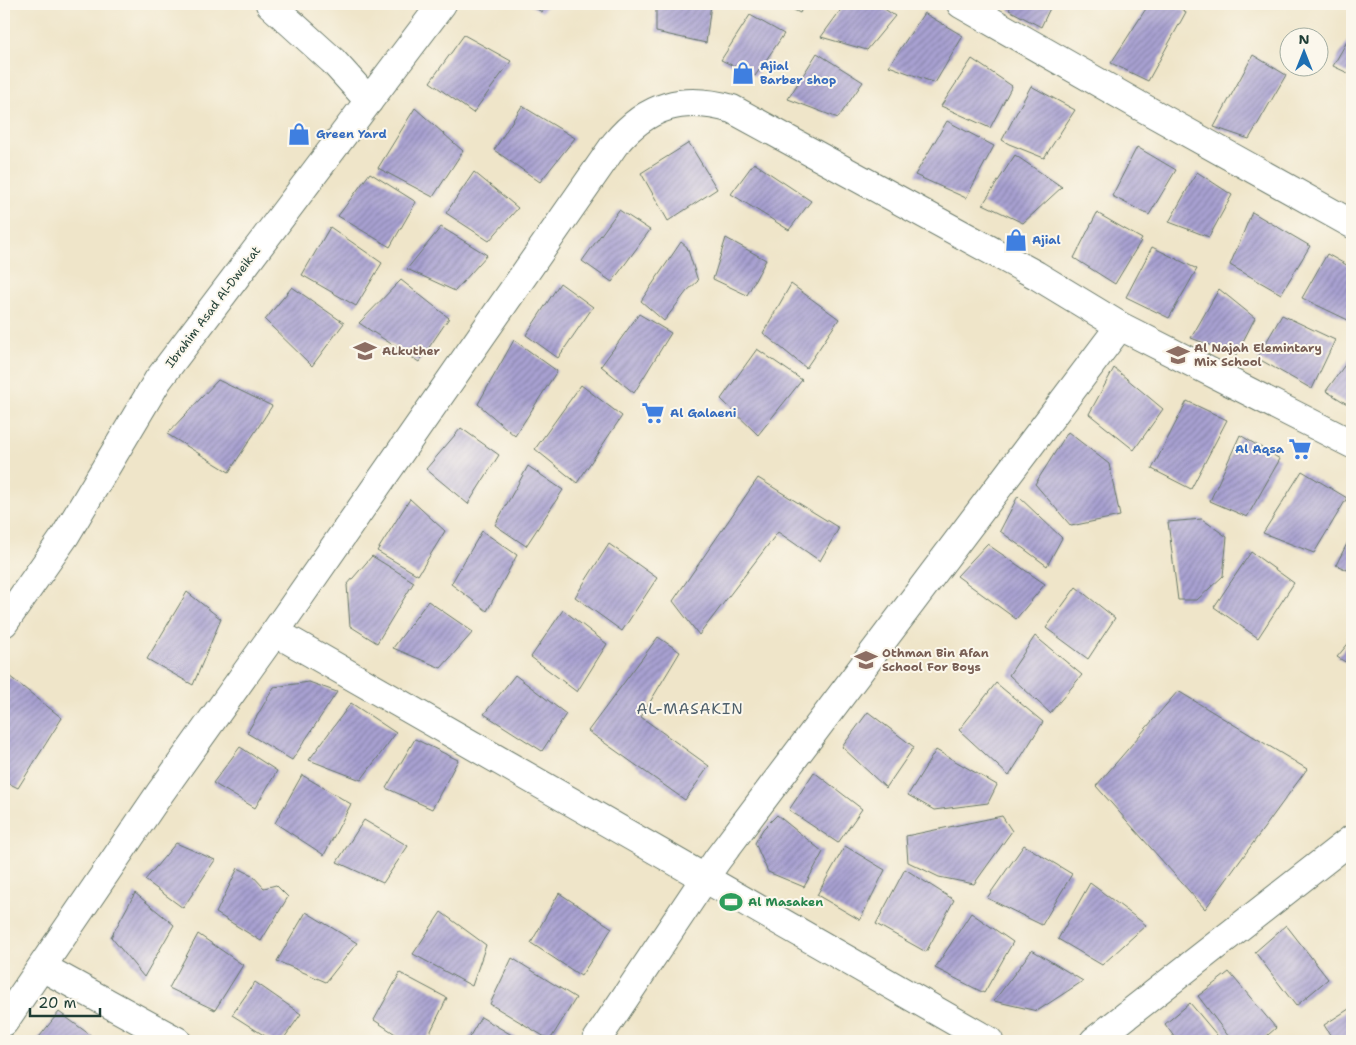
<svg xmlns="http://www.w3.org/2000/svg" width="1356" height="1045" viewBox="0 0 1356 1045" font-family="'Shantell Sans',sans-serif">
	<defs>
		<pattern id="building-hatch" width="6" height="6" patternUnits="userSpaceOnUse" patternTransform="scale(1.25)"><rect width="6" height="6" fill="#a8a0d1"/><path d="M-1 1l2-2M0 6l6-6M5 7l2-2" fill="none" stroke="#8884aa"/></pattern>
	</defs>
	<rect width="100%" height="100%" fill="#fbf7ec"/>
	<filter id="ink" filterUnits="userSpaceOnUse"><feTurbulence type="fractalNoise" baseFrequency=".02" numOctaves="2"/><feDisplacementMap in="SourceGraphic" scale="10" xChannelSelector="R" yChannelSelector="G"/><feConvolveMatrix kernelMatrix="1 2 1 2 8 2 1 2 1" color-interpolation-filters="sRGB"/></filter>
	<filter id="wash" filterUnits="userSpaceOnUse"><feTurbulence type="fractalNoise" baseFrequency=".0096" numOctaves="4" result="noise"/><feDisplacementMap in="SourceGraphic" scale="20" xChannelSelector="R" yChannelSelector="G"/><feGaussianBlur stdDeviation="1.12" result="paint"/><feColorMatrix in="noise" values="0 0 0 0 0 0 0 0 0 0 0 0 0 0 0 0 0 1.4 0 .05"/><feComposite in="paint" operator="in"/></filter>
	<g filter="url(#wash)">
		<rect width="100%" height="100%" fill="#efe5c9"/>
		<g id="blocks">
			<!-- building -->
			<path fill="url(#building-hatch)" d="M528,4H548L542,12Z
				M656,4H711L706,43L656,32Z
				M782,4H804L800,13Z
				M845,4H877L895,16L867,50L821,37Z
				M1012,4H1052L1041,27L1009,10Z
				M1149,4H1173L1186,12L1148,81L1111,63Z
				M924,13L963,36L935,83L889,66Z
				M750,15L784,34L755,76L721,60Z
				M1352,33V75L1333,66Z
				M464,35L511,61L473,113L430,82Z
				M817,53L863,82L838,118L788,99Z
				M1253,55L1286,75L1249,139L1214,127Z
				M972,59L1012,86L990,128L941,106Z
				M1031,86L1075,110L1044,158L1009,144L1002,140Z
				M522,106L575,138L540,182L494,150Z
				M415,108L463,151L433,197L378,168Z
				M947,121L994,146L966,198L915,175Z
				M689,143L717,189L668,221L641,173Z
				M1137,147L1176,170L1149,215L1112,196Z
				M1015,155L1062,187L1023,223L983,204Z
				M754,163L811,201L789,230L731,194Z
				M474,172L518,208L489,241L446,213Z
				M1197,172L1232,195L1209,237L1169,222Z
				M370,173L416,202L390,247L338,216Z
				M619,210L650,230L612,282L582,261Z
				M1252,212L1310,246L1281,294L1230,265Z
				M1097,213L1142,239L1115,284L1074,258Z
				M330,227L382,263L356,306L302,275Z
				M441,227L487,255L455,291L407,269Z
				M726,238L766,260L747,295L713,279Z
				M681,242L687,247L698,281L687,291L664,321L641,301Z
				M1152,247L1197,269L1169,318L1126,297Z
				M1327,254L1352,268V317L1350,321L1302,298Z
				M401,280L449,318L419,362L359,323Z
				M560,283L593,307L558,358L526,335Z
				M791,284L839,319L806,368L763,333Z
				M292,287L344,323L312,366L265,320Z
				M1219,289L1255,318L1236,355L1191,338Z
				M639,314L671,333L634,393L601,366Z
				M1282,315L1335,340L1312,389L1257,358Z
				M514,340L557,371L515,436L478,404Z
				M757,349L802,380L758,435L721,399Z
				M1352,355V407L1326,391Z
				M1114,368L1163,409L1134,450L1089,414Z
				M218,380L272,406L229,472L167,434Z
				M581,385L622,416L577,483L535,449Z
				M1187,401L1227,420L1191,489L1152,469Z
				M461,428L499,455L468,504L426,469Z
				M1068,432L1109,464L1120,516L1071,526L1035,484Z
				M1240,435L1280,459L1247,517L1210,501Z
				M528,466L563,490L526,546L495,525Z
				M1302,471L1347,498L1314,553L1263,533Z
				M758,478L839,528L820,561L778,532L699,635L673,601Z
				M1018,496L1062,538L1047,566L1000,531Z
				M410,499L445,531L418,575L377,551Z
				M1202,519L1227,537L1223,576L1197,600H1178L1168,522Z
				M482,531L517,555L487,611L451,584Z
				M1352,534V572L1336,565Z
				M609,544L657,578L622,631L575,597Z
				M987,544L1045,584L1016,619L957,576Z
				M1251,552L1294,583L1258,638L1214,607Z
				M372,556L414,582L377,643L350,626L347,585Z
				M1076,587L1115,618L1088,659L1046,628Z
				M187,592L221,619L193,685L147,659Z
				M428,601L473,632L441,668L393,648Z
				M563,610L607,644L577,692L531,657Z
				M1035,636L1082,675L1050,713L1009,675Z
				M658,637L680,652L641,717L709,766L685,800L588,731Z
				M1352,639V666L1337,657Z
				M515,675L566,714L542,751L484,714Z
				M9,676L62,718L18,788L4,781V684Z
				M309,682L337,692L292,760L247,733L274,687Z
				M996,683L1043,722L1009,776L959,730Z
				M1178,691L1307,769L1205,909L1096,786Z
				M351,703L396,733L361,780L309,760Z
				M868,712L914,747L886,788L842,747Z
				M415,739L458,760L432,809L386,788Z
				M240,747L277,771L255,808L213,783Z
				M936,750L997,785L988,803L934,810L908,795Z
				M814,772L862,809L838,843L789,810Z
				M302,775L351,804L324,855L275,823Z
				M777,815L823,852L804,887L768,872L755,843L763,829Z
				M1002,816L1012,831L974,884L939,877L908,862L906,836Z
				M364,820L408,846L383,883L337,862Z
				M176,843L215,860L183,908L145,880Z
				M1024,845L1072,874L1042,925L987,898Z
				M845,846L885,870L860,920L817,895Z
				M238,868L252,875L264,888L276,885L288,897L261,941L216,913Z
				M905,869L954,900L926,952L876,924Z
				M1090,883L1146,925L1102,965L1058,939Z
				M135,893L174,925L144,977L111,937Z
				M559,893L612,928L581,976L531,943Z
				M306,912L357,943L326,982L277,961Z
				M441,912L486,945L472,986L413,954Z
				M971,913L1013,942L984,993L935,968Z
				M1286,925L1328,979L1296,1006L1255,952Z
				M198,934L243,965L215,1010L169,988Z
				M1032,950L1083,981L1037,1011L994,1001Z
				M512,958L576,998L550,1040L490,1004Z
				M1229,972L1276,1028L1261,1041H1232L1198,996Z
				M400,973L447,998L426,1041H406L374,1020Z
				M255,982L301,1014L282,1041H273L232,1015Z
				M1190,1003L1222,1041H1177L1165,1024Z
				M1352,1007V1041H1334L1324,1025Z
				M59,1012L93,1037L91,1041H36Z
				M481,1017L522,1041H467Z"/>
		</g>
	</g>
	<g filter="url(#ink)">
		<use href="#blocks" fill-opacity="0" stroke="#687868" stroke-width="1"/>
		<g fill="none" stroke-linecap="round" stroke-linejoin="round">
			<defs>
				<path id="minor" d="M270,4L333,61L369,101
					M961,4L1140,106L1352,224
					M4,623L65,536L158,380L442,4
					M275,632L989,1041
					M42,967L177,1041
					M4,1022L160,793L275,632L615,144C647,105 683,95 732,109L1036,275L1120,326L1352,444
					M596,1041L717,860L1120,326
					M1094,1041L1352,839"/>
			</defs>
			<!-- minor casing -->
			<use href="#minor" stroke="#687868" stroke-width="30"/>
			<!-- minor -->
			<use href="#minor" stroke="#fff" stroke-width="28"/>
		</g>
	</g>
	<!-- icons -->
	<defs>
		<symbol id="shop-bare" viewBox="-9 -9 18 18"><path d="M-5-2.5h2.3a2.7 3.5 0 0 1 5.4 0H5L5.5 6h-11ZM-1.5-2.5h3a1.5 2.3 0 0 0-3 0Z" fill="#3f7fe0" stroke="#fbf7ec" stroke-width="2.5" paint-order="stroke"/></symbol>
		<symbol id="school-bare" viewBox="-9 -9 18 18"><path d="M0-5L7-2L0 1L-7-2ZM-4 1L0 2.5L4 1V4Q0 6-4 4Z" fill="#8d6e63" stroke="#fbf7ec" stroke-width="2.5" paint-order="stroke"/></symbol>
		<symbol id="supermarket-bare" viewBox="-9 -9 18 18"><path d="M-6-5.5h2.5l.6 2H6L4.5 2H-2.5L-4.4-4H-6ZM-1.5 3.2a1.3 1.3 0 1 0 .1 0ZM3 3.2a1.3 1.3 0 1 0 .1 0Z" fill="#3f7fe0" stroke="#fbf7ec" stroke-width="2.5" paint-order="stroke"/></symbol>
		<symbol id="stadium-bare" viewBox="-9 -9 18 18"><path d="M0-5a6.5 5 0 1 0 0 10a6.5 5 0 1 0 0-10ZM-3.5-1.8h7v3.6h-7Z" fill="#2e9e5b" stroke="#fbf7ec" stroke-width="2.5" paint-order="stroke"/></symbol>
	</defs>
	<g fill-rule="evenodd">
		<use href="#shop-bare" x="727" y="57" width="32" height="32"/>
		<use href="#shop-bare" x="283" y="118" width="32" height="32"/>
		<use href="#shop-bare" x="1000" y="224" width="32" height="32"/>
		<use href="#school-bare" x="349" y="335" width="32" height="32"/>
		<use href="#school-bare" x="1162" y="339" width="32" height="32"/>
		<use href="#supermarket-bare" x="637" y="397" width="32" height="32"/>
		<use href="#supermarket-bare" x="1284" y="433" width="32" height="32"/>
		<use href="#school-bare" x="850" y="644" width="32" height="32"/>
		<use href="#stadium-bare" x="715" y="886" width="32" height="32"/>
	</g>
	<g text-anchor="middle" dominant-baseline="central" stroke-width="4" stroke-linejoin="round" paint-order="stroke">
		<!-- shop labels -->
		<g font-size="12" font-weight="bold" fill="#366cbe" stroke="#fbf7ec" text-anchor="start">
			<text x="760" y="66">Ajial<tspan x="760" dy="14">Barber shop</tspan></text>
			<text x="316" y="134">Green Yard</text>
			<text x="1032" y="240">Ajial</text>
			<text x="670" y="413">Al Galaeni</text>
			<text x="1284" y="449" text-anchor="end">Al Aqsa</text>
		</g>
		<!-- street labels -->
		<g font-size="12" fill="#1f3d34" stroke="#fbf7ec">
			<text transform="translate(213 307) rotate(-53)">Ibrahim Asad Al-Dweikat</text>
		</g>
		<!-- education labels -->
		<g font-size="12" font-weight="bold" fill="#785e54" stroke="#fbf7ec" text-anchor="start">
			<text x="1194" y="348">Al Najah Elemintary<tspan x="1194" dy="14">Mix School</tspan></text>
			<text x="382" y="351">ALkuther</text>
			<text x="882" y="653">Othman Bin Afan<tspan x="882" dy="14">School For Boys</tspan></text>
		</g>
		<!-- leisure labels -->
		<g font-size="12" font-weight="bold" fill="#27864d" stroke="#fbf7ec" text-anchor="start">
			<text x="748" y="902">Al Masaken</text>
		</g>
		<!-- quarter labels -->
		<g font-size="15" letter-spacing="1" fill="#4f606b" stroke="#fbf7ec">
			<text x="690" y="709">AL-MASAKIN</text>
		</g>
	</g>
	<!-- margin -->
	<rect width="1356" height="1045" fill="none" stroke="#fbf7ec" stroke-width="20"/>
	<!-- north arrow -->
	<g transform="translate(1304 52)"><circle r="24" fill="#fbf7ec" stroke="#a3ada2"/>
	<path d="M0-4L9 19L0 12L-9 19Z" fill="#1f6fb2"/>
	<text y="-8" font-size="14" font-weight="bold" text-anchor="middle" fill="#1f3d34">N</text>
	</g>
	<!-- scale -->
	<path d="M30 1008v8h70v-8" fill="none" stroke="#1f3d34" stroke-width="2.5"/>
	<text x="38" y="1008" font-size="15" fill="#1f3d34" stroke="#fbf7ec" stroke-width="4" paint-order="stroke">20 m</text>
</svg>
